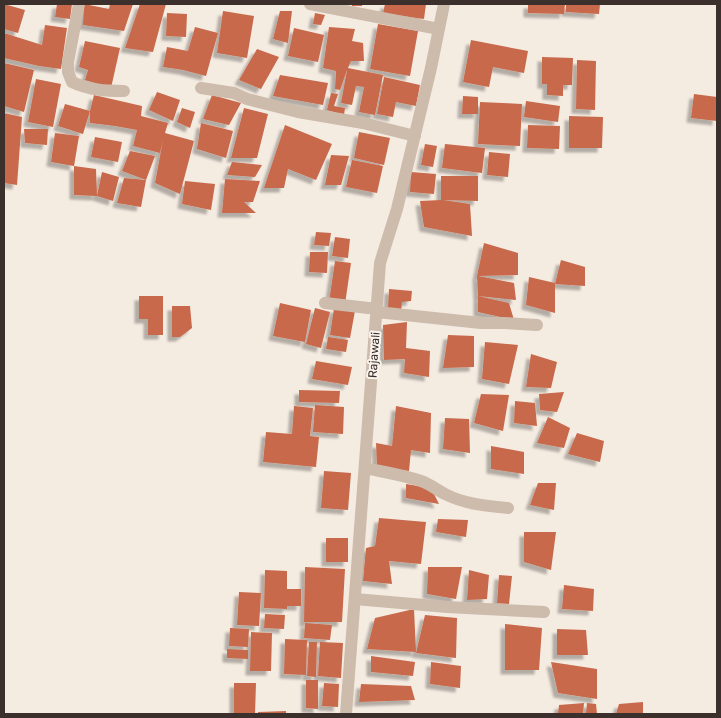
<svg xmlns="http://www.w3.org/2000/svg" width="721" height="718" viewBox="0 0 721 718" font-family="Rubik,sans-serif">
	<defs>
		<filter id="shadow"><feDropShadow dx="-4.5" dy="4.5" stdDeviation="1" flood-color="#0004"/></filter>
	</defs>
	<rect width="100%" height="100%" fill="#f4ebe1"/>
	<!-- building -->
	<path fill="#c8694b" filter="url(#shadow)" d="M4,4L25,10L18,33L4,29Z
		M57,4H72L70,19L55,17Z
		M84,4L109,9L110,4H133L124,31L83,25Z
		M140,4H166L153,52L125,48Z
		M352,4H362V6H352Z
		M385,4H426L424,19L383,13Z
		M528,4H565L564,14L528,13Z
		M566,4H600L599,14L566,12Z
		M223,11L254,16L247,58L217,53Z
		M280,11H292L288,43L273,39Z
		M167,13L187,14L186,37L166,36Z
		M315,13L325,15L321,25L313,24Z
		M378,24L418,31L410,76L370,69Z
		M45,25L67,28L61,69L39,66L4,58V33L42,45Z
		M195,27L218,33L206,76L183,70L163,67L167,47L188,51Z
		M329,27L355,29L352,41L363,43L364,61H351L348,68L383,75L375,115L359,112L364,87L356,86L352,105L341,103L347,70L340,90L335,89L336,71L323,68Z
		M294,28L324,35L318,62L288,56Z
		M471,40L528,51L524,73L493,67L489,87L463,82Z
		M85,41L120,48L111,88L85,80L88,70L79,67Z
		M257,49L279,57L261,89L239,80Z
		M542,57L573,58L572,85H563V96L547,95V84H542Z
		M577,60L596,61L595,110L576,109Z
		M4,63L34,70L24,112L4,106Z
		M280,75L328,83L323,105L273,96Z
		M384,77L420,85L416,106L396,102L393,117L377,114Z
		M36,79L61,84L53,127L28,122Z
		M157,92L180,100L173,121L149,110Z
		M331,93L338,94L334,106L345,108L344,115L327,110Z
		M694,94L717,97V121L691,118Z
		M94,95L142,106L141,116L168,123L165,133L194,141L180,194L155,183L163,140L160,153L133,146L137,130L115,126L90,123V111Z
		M212,95L241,103L229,125L203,119Z
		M463,96L478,97V114H462Z
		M526,101L560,106L558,122L524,117Z
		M480,102L522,104L520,146L478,144Z
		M65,104L90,111L83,134L58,126Z
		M182,108L195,112L190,128L177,122Z
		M244,108L268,114L257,158H231Z
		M4,113L22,117L17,185L4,183Z
		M569,116L603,117L602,148H569Z
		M201,123L233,131L226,158L197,149Z
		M285,125L332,144L316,180L288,169L284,188H264Z
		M528,125L560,126L559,149L527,148Z
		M24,129H48L47,145L25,143Z
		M359,132L390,138L384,165L354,158Z
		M55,133L79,136L74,166L51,162Z
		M95,137L122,142L118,162L91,157Z
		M425,144L437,146L433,167L421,165Z
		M445,144L485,148L482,173L442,168Z
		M130,151L155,156L146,180L122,171Z
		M489,152L510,154L508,177L487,175Z
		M331,155L349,156L341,185H325Z
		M352,160L383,166L377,193L346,187Z
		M232,162L262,165L255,177L227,175Z
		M74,166L96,169L97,196L74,195Z
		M102,172L119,177L113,201L97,196Z
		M411,172L436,174L434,194L410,192Z
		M441,176H478V201L443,200L470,204L472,236L424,227L420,201L441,200Z
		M124,178L146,180L141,207L117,203Z
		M225,179L260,181L253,202H244L256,213H222Z
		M185,181L215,184L211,210L182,204Z
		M316,232L331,233L329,246L314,245Z
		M335,237L350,239L348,258L332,256Z
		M484,243L518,253V275L478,276L514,283L516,300L478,296L477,276Z
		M310,252H328L327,273L309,272Z
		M561,260L585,267V286L555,284Z
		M335,261L351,263L345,304L329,302Z
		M529,277L555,283V313L526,305Z
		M389,289L412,291L411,301L402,302L401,312L388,309Z
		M139,296H163V335H148V319H139Z
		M478,296L509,303L514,320L478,312Z
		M280,303L311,310L305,342L273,336Z
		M172,306H190L192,328L180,337H172Z
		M315,308L330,312L321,348L306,344Z
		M334,308L355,311L350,338L330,335Z
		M407,322L406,348L430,351L429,377L404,373L405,359L384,360L383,325Z
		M448,335L474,336V367L443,368Z
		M328,337L348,340L346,352L326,349Z
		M485,342L518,345L509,384L482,379Z
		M531,354L557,362L551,388L526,387Z
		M316,361L352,367L348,385L312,379Z
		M299,390L340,391L339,403L299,402Z
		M564,392L557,412L540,410L539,394Z
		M481,394L509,395L503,431L474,423Z
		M515,401L535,403L537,426L514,423Z
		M315,405L344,407L343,434L313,432Z
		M294,406L313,408L310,436L319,437L316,467L263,462L266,432L292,434Z
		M396,406L431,413L430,453L411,450L409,471L377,467L376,443L392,446Z
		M548,417L570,428L564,448L537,443Z
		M445,418L469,419L470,453L443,449Z
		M577,433L604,441L600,462L568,454Z
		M491,446L524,452V474L491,469Z
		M324,471L351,473L348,510L321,508Z
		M538,483H556L554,510L530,505Z
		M406,484L431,488L439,504L406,498Z
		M379,518L426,522L421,564L389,561L392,584L363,581L366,548L375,546Z
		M438,519L468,520L466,537L436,532Z
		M524,532H556L551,570L524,562Z
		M326,538H348V562H326Z
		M305,567L345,569L342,622H304Z
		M428,567H462L456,599L427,594Z
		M265,570L287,571V589H301V606H287V609L264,608Z
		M469,570L489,575L487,599L467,600Z
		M499,575L512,576L509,604L497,603Z
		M564,585L594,589L593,611L562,609Z
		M239,592L261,593L259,626L237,625Z
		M414,609L416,652L367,649L375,618Z
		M265,614L285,615L284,629L264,628Z
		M425,615L457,618L456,658L416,653Z
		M305,623L332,625L330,640L304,638Z
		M505,624L542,628L539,670H505Z
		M230,628L249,629L248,647L229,646Z
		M557,629L586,630L588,655H557Z
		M251,632L272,633L271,671H250Z
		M285,639L307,640L306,675L284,674Z
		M309,642H317L316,677L307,676Z
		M320,642L343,643L341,678L318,676Z
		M227,649L248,650V659L227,658Z
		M371,656L415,662L413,676L371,672Z
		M431,662L461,666L460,688L430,684Z
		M551,662L597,669V699L558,693Z
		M306,680H318V709L306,708Z
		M234,683H256L255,714H234Z
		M324,683L339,684L338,707L322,706Z
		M361,684L411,686L415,700L359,702Z
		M643,702V714H616L619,704Z
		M584,703L583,714H558L559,705Z
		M587,703L596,704L597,714H586Z
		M286,711V714H258V712Z"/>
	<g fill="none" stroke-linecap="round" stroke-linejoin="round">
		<!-- minor -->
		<path stroke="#cdbbac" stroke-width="12" d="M79,4L68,62V72L72,82C89,90 105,91 124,91
			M310,4L439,29
			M201,88L234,93L247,99L298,112L363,123L415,136
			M325,303L377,309
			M377,312L481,323H504L537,325
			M365,468C384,472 403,475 421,481C430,484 437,490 445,494C464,504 487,506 508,508
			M355,599L447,607L544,612
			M346,714L380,263L397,209L431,68L444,4"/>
	</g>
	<g text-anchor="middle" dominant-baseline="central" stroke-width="4" stroke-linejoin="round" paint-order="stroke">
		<!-- street labels -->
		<g font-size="12" fill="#3b302b" stroke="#fbf5ee">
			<text transform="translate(374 355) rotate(-86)">Rajawali</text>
		</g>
	</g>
	<!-- border -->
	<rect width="721" height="718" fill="none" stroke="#3b302b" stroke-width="10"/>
</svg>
